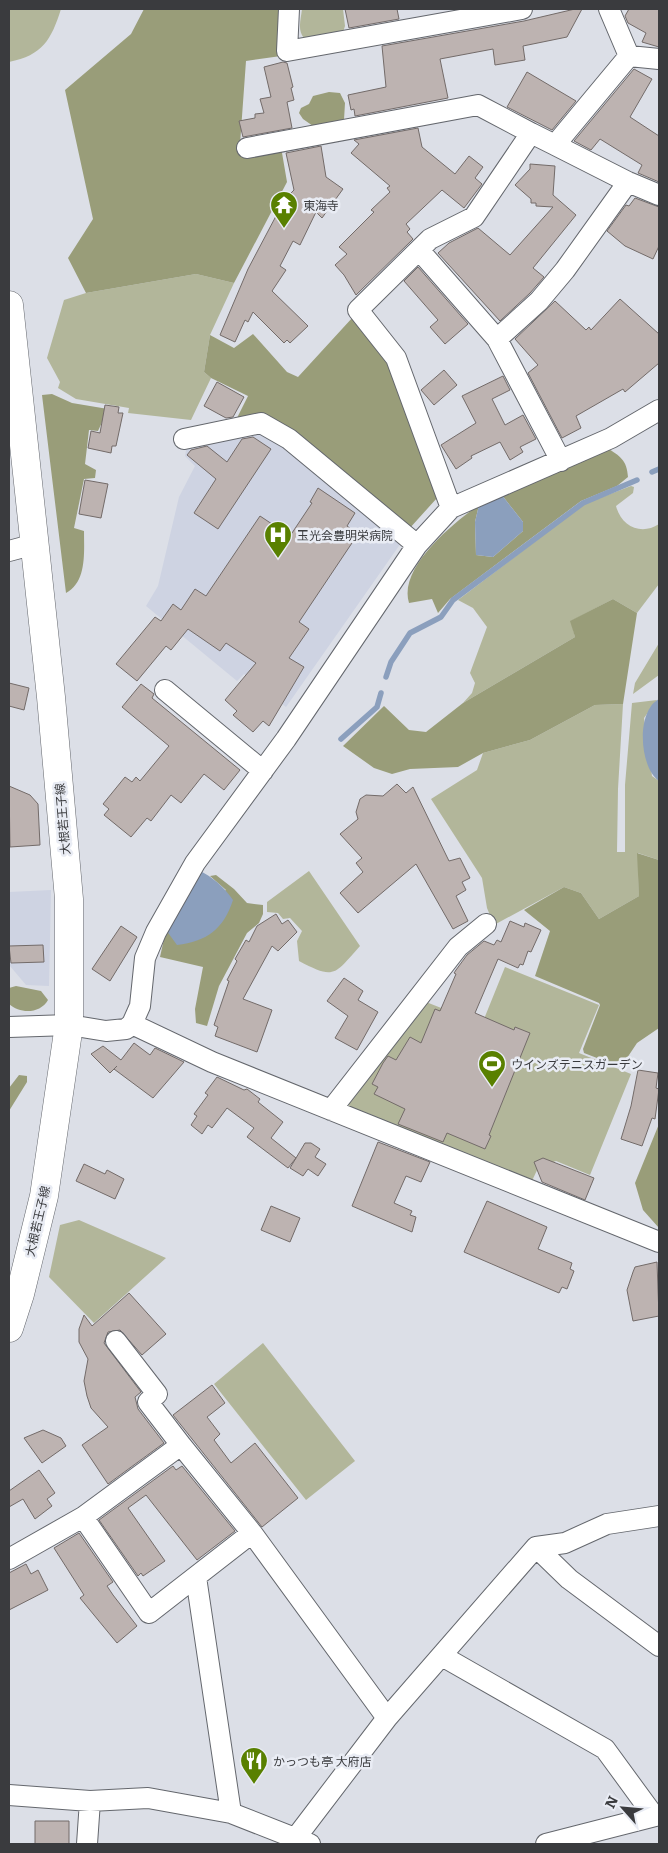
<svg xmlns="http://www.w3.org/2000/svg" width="668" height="1853" viewBox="0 0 668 1853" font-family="Literata,'Noto Sans JP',serif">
	<rect width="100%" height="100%" fill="#dcdfe7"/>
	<!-- built -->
	<path fill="#ced3e2" d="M259,426L401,543L286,707L244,674L237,681L146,606L158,586L179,497L195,466L185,456L187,445Z
		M51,890L49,986L26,985L10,966L9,960V892Z"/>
	<!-- green -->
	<path fill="#b2b69a" d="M9,9H61C51,40 43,55 9,62Z
		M302,9H343L345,26L343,32L304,38C297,30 301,19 302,9Z
		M196,274L234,283L210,335L204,372L211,378L191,420L128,413L129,408L76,399L58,388L60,382L47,358L64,300L86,293Z
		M631,486L634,487L633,493L616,506C621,526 641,536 659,524V584L637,613L613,599L571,621L575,637L463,703L472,693L475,683L470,673L487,627L473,608L458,600L584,504Z
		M659,643V675L633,694L635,683Z
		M657,700L644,718L652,776L659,781V860L638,853L639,896L599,919L581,893L564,887L494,925L487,908L482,878L431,799L477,770L483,753L530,740L595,705L623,704L618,789L617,852H625V785L632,703Z
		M309,871L360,946C334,975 335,980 299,961L297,941L302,931L290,918L283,919L278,913L267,912V902Z
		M505,967L599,1005L579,1053L631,1074L590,1175L556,1161L538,1168L531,1183L349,1109L348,1102L426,1002L482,1024Z
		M79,1220L166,1258L94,1323L49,1277L60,1225Z
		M263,1343L355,1461L306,1500L214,1384Z"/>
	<!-- forest -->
	<path fill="#999d79" d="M144,9H282L281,56L246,61L240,144L281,147L287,182L234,283L196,274L86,293L68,258L93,219L65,90L131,34Z
		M329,92L340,93L345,103L344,120L313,126L303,119L299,113L301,108L309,104L313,96Z
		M353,317L388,364L437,498L409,529L292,433L234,424L248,396L211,378L204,372L210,335L234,348L253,334L287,372L298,377Z
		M52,394L72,403L108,409L98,431L89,430L85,464L96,470L95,478L84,479L74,528L84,531C84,552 87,582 66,593L42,395Z
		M607,448C620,456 627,460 628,477L617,486L581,501L450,599L438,613L432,599L409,603C398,568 453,523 479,505L475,522L476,555L493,557L523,531V522L501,494Z
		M613,599L637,613L623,704L595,705L530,740L483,753L458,767L410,769L392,774L374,768L343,746L384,706L409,730L426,732L463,703L575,637L570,621Z
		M637,853L659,860V1028L637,1043L627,1058L628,1065L623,1068L584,1053L583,1049L600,1005L599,1003L535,976L550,931L524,910L564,887L581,893L599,919L639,896Z
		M216,875L234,889L247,903L263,905V914L259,923L247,933L219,986L207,1026L196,1023L195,1009L203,967L160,957L166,930L226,890L210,876Z
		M16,986L41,991L48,1000C40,1014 20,1014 9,1004V988Z
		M19,1075L27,1076V1082L9,1111V1088Z
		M659,1124V1228L643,1210L635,1183Z"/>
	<!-- water -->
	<path fill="#8b9fbd" d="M501,494L523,522V531L493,557L476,555L475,522L479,505Z
		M659,699V781C639,767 636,711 659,699Z
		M198,870C213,877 224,887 233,900C223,930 207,941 177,945L166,930Z"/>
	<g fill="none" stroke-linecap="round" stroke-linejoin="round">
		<!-- stream -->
		<path stroke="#8b9fbd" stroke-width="5.5" d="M652,472L659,469
			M386,677L391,662L410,633L441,617L453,600L583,503L637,480
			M341,739L377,707L381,693"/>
	</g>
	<!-- building -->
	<path fill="#bdb3b1" stroke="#736b69" d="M345,9H397L399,19L349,28Z
		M575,9H582L567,37L523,46L525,60L495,65L493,49L440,59L448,98L355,116L354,109L351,110L348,95L386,87L382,46L524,21Z
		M629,9H659V47L642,42L646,33L628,23L625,16Z
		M283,62L287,63L293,87L291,88L294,100L287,102L292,128L243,137L239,121L255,118V114L264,113L260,99L271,97L264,67Z
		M634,69L652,79L630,117L659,136V182L638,173L642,165L600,139L591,150L574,141Z
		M527,72L576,101L552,130L507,107Z
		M418,128L422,147L455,174L469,156L483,167L475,178L482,184L464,208L442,190L406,224L410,229L407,232L413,239L356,295L344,275L335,265L347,254L339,247L374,212L371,210L390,192L387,188L390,186L351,153L359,144L354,140Z
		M321,146L326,177L343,189L322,218L316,212L300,245L293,241L280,266L286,270L272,291L308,326L290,343L287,340L284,343L253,312L248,322L245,320L235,342L220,335L248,269L285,199L294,190L286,153Z
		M530,164L555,166L553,195L576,215L533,268L544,277L530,293L500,321L438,253L449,243L478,228L510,255L553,207L536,206V203H531V199L515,185L530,169Z
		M635,198L659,207V246L653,259L625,246L607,231L626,205L629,206Z
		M418,267L468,324L445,344L430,327L438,320L404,281Z
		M620,299L659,334V363L625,392L623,389L576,416L581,428L562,438L528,373L538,365L515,339L555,301L586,330L589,327L591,330Z
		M444,370L457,385L434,405L421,390Z
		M503,376L510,390L492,399L505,425L523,415L536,439L520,447L523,452L510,460L500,442L471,456L472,458L456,469L441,445L476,423L462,396Z
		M217,382L244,397L233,417L226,418L204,406Z
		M105,405L119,407L118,413H123L116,446H112L111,453L88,448L91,431L100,433Z
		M253,437L271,449L218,529L194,513L216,479L187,455L191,450L207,446L227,462L242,439Z
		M85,480L108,484L101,518L79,514Z
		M318,488L355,513L347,526L358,534L299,622L309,629L289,658L304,667L269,726L263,721L253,732L233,715L237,711L225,700L256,663L226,643L220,651L188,629L171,650L166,646L137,681L116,664L155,617L161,621L173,604L181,610L195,589L206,596L260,516L290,536L312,503L310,502Z
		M9,683L29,688L24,710L9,706Z
		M141,684L154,694L152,698L240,770L224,790L204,774L181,803L171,795L151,821L147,818L131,837L104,815L109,809L103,804L125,777L132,782L136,777L140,781L169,746L122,707Z
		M397,784L406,793L413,787L449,861L460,858L470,878L462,882L466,890L456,896L468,921L453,929L416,864L358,913L340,893L363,872L356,863L362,858L340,834L358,819L356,812L360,799L366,795L383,796Z
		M9,786L30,795L38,804L40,845L10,847Z
		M276,914L282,924L288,920L297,932L278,951L272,946L243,999L272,1010L257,1052L215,1036L218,1027L214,1025L229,981L227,980L237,961L235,959L246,940L249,942L257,926Z
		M510,921L524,927L525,923L541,930L531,952L528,951L523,965L520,964L518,968L498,959L475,1013L514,1030L515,1027L530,1033L489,1135L491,1136L485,1149L447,1133L443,1142L398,1124L405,1109L374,1094L378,1087L372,1084L383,1063L388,1056L396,1060L410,1037L421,1043L435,1009L440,1011L456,974L454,973L456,970L467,955L484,941L494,945L497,940L501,942Z
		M121,926L137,937L110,981L92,969Z
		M43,945L44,962L11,963L9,946Z
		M344,978L363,991L358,1000L378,1012L357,1050L335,1038L348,1016L327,1001Z
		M134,1043L150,1055L155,1048L184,1062L153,1098L114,1069L117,1066L110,1073L91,1054L103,1046L121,1060Z
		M638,1070L658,1073L656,1088L659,1089L655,1119L652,1118L642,1146L621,1139L631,1106Z
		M217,1077L244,1090L247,1089L260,1099L258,1102L283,1122L271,1138L296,1158L288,1168L247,1137L254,1128L227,1108L212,1128L208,1125L202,1134L191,1125L197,1116L194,1114L208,1095L205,1093Z
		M378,1142L430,1162L421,1182L406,1176L394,1203L412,1211L410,1215L416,1217L412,1232L352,1206Z
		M305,1143H311L320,1149L315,1157L326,1164L318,1176L308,1169L303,1176L290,1168Z
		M543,1158L594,1178L585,1200L542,1182L534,1162Z
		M84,1164L105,1174L107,1170L124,1179L115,1199L76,1181Z
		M487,1201L547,1227L538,1249L572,1263L570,1269L574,1271L567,1289L562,1287L559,1293L464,1252Z
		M271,1206L300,1218L290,1242L261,1230Z
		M657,1262L659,1316L633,1321L627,1290L633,1272L635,1267Z
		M129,1293L166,1334L142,1355L120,1330L108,1332L104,1343L141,1392L135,1397L138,1409L164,1443L108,1484L82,1445L108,1427L91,1408L87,1396L84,1381L88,1359L79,1342V1329L84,1315L92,1326Z
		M212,1385L225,1403L207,1417L220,1434L214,1440L231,1463L255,1443L298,1498L262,1527L173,1415Z
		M43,1430L61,1438L66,1446L42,1463L24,1438Z
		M173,1466L176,1470L182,1466L235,1531L197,1560L146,1495L128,1508L165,1561L143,1576L141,1573L138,1576L99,1520Z
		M39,1470L55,1493L47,1499L52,1506L35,1519L23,1499L9,1507V1491Z
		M79,1533L113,1582L107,1586L113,1595L137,1626L117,1643L80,1598L84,1595L54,1548Z
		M26,1564L31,1574L38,1570L48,1590L9,1610V1573Z
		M35,1821H69V1844H35Z"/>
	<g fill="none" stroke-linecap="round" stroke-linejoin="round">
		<defs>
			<path id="street" d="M289,9L287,51L522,9
				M609,9L629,56
				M629,56L659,59
				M555,145L628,182L659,195
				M247,148L478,105L531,133
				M419,250L497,339L561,461
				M497,339L539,301L565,270L628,182
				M184,439L261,423L289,439L417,545
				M451,508L396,358L358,310L430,239L474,217L531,133L555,145L629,56
				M9,551L35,544
				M165,690L263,771
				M132,1024L212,1062L659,1242
				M9,1027L69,1025L106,1031L126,1029L132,1024L140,1006L145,958L156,932L195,863L286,739L417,545L451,508L611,438L659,410
				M331,1110L458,947L486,924
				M116,1341L157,1394L148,1402L181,1445
				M83,1517L149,1613L252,1533
				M536,1547L569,1579L659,1646
				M9,1559L83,1517L181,1445L252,1533L387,1718
				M196,1577L231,1813
				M442,1656L605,1749L654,1816
				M9,1795L90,1801L148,1798L231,1813L310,1844
				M87,1844L90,1801
				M291,1844L387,1718L536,1547L565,1543L607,1524L659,1516
				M546,1844L659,1815"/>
			<path id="secondary" d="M9,305L51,697L69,899V1025L44,1196L20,1294L9,1328"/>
		</defs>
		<!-- street casing -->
		<use href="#street" stroke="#64676d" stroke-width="22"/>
		<!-- secondary casing -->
		<use href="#secondary" stroke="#64676d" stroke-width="29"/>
		<!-- street -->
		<use href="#street" stroke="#fff" stroke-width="20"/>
		<!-- secondary -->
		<use href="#secondary" stroke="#fff" stroke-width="28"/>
	</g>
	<!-- icons -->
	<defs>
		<symbol id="temple-pin" viewBox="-11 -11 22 30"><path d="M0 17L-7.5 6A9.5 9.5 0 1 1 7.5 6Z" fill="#598000" stroke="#e9ecf4"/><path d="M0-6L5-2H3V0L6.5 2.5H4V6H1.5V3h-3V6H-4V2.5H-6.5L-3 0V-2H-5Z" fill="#fff"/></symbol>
		<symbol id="hospital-pin" viewBox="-11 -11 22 30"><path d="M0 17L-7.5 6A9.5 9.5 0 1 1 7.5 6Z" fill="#598000" stroke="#e9ecf4"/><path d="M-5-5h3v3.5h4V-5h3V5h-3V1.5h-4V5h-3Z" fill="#fff"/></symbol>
		<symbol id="stadium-pin" viewBox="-11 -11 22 30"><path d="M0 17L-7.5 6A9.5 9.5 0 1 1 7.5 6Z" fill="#598000" stroke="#e9ecf4"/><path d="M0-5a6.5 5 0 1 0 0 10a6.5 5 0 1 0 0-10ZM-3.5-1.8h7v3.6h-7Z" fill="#fff"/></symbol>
		<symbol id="restaurant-pin" viewBox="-11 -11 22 30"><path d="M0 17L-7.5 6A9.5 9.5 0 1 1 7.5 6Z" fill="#598000" stroke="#e9ecf4"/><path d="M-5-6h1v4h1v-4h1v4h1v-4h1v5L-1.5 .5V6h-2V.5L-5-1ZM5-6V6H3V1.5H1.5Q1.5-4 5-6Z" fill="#fff"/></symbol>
	</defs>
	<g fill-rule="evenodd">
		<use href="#temple-pin" x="268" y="189" width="32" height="43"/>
		<use href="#hospital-pin" x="262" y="519" width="32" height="43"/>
		<use href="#stadium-pin" x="476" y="1048" width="32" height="43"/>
		<use href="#restaurant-pin" x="238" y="1745" width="32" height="43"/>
	</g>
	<g text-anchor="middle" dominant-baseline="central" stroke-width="5" stroke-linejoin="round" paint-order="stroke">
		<!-- poi labels -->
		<g font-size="12" fill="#3a3b3e" stroke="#e9ecf4" text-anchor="start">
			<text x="303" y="205">東海寺</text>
			<text x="297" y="535">玉光会豊明栄病院</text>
			<text x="511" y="1064">ウインズテニスガーデン</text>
			<text x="273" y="1761">かっつも亭 大府店</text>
		</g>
		<!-- street labels -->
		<g font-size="12" fill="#3a3b3e" stroke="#e9ecf4">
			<text transform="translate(62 819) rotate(-95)">大根若王子線</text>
			<text transform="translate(37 1221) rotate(-77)">大根若王子線</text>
		</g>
	</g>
	<!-- border -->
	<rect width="668" height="1853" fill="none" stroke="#3a3b3e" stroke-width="20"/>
	<!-- north arrow -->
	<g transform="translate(623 1808) rotate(297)" stroke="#e9ecf4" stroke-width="4" paint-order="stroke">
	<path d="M0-4L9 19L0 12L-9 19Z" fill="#3a3b3e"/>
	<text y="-8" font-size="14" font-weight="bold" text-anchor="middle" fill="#3a3b3e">N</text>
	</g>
</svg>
